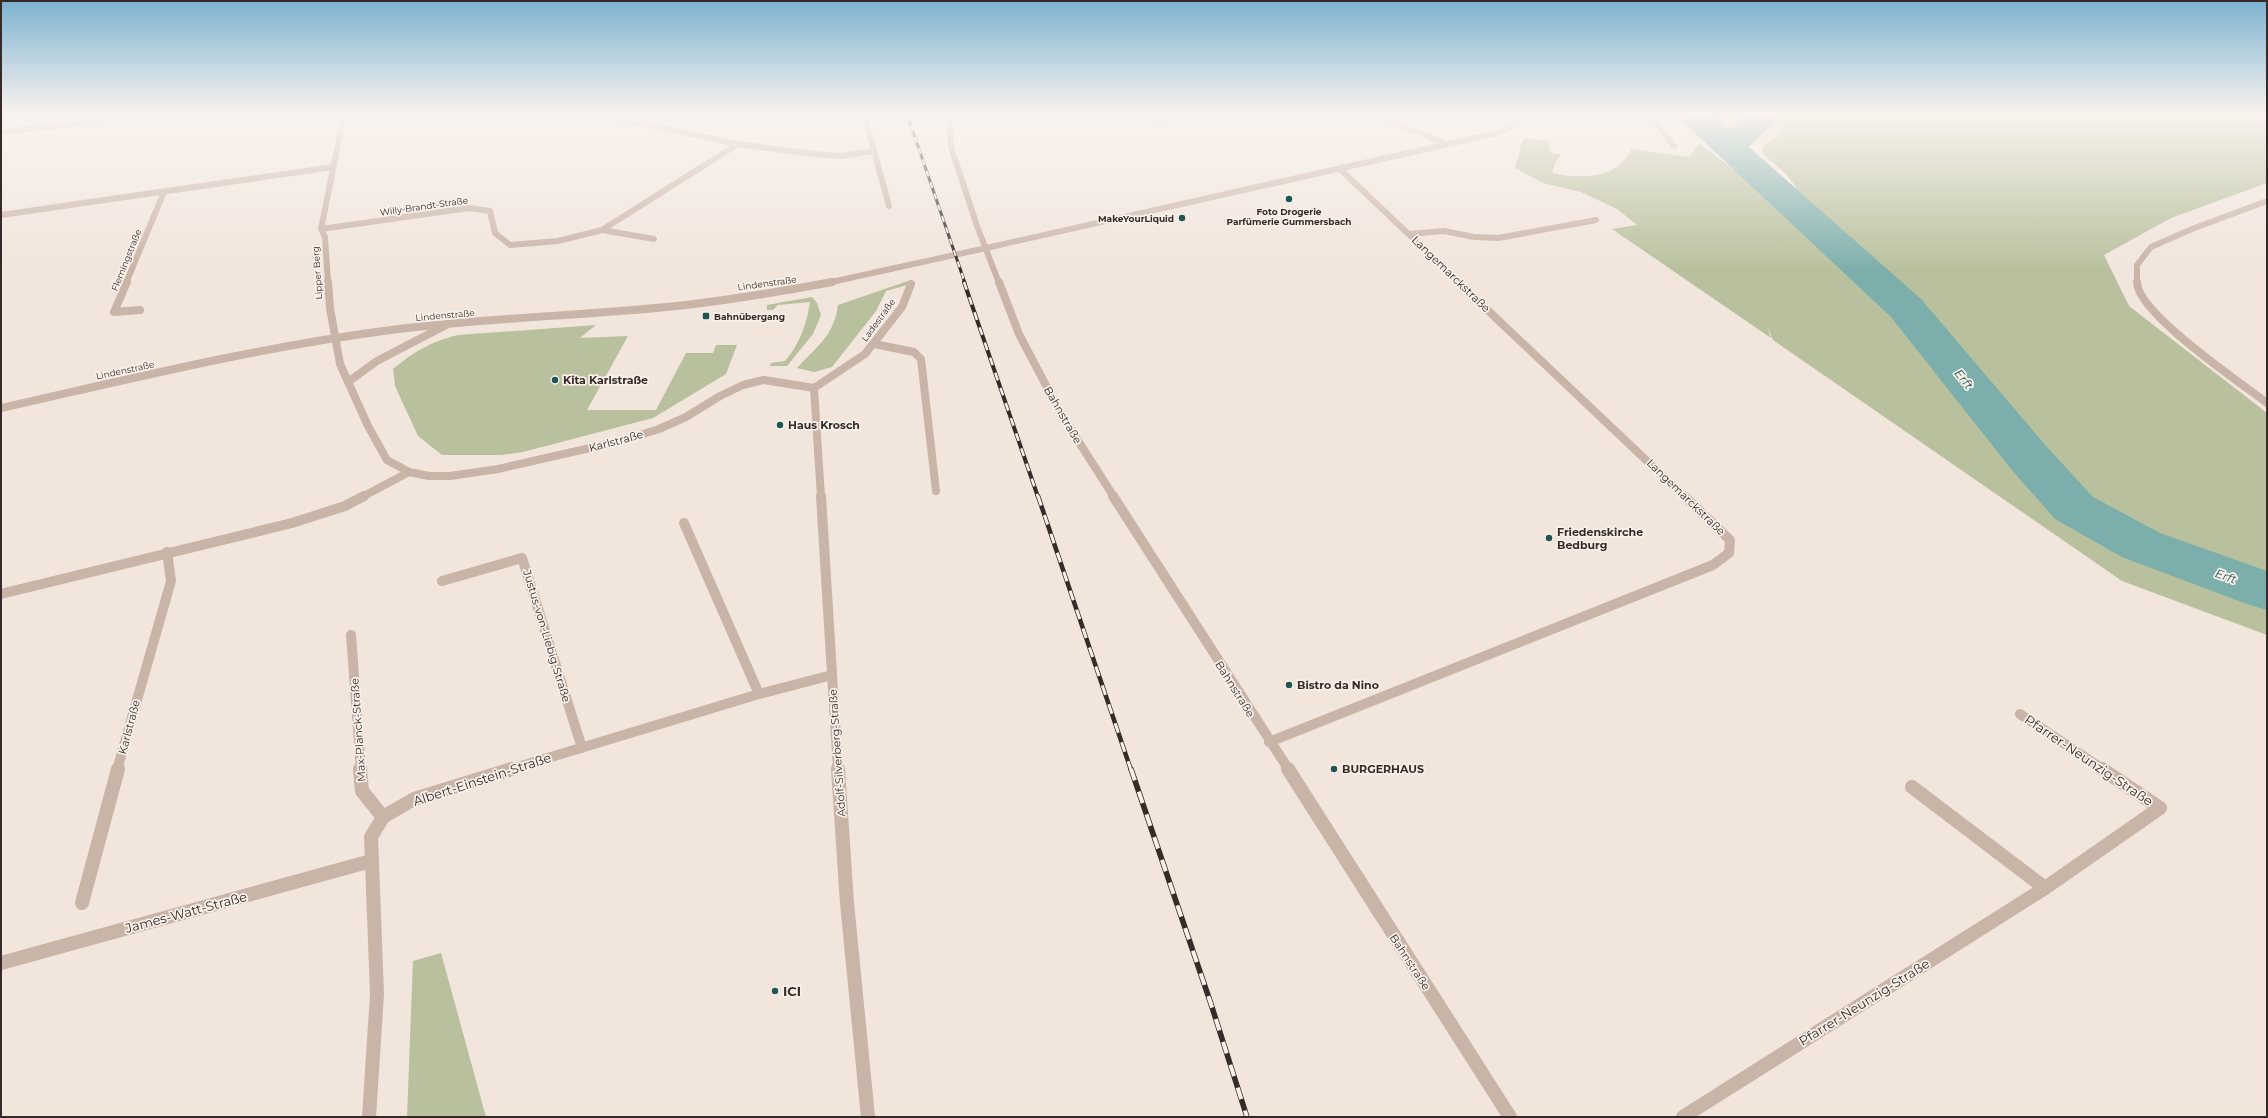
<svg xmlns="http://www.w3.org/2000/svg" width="2268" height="1118" viewBox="0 0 2268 1118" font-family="Montserrat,sans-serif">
	<rect width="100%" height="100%" fill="#f1e5dc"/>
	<!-- green -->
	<path fill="#b8c09d" d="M1731,114H2267V183L2171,218L2104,255L2129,306L2267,413V635L2122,581L1773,340L1767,326L1771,338L1612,229L1637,225L1617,209L1581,192L1543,183L1515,168L1521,145L1525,138L1548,141L1551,153L1561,155L1555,163L1552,173C1579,179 1619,180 1631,149L1689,157L1699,143L1755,186L1776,196L1785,189L1796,187L1786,174L1763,154V146L1779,135L1785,124C1761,127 1752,125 1731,114Z
		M908,281L911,284L886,291L876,311L832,367L814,372L797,368C817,346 834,336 838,305Z
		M812,297L817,303L821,315L813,334L787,366H770L771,363L785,361C799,345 807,324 810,302L778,305L773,310H767V305Z
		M596,325L580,338L628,336L587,410H656L686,353H713L716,345H737L726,374L653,418L523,452L502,455H442L418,436L395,386L393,369C415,351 430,342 458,335Z
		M441,953L486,1117H407L413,961Z"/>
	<!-- plaza -->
	<path fill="#e9d5c4" d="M1710,114H1747L1759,116L1738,135H1734L1731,134Z
		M1785,124L1783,131L1763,146L1750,140V137L1764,127Z"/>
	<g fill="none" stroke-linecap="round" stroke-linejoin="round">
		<!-- river -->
		<path fill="#7caeab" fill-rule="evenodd" d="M1677,114H1712L1730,130L1747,114H1782L1749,147L1921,299L2047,447L2093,497L2160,533L2267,571V610L2247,604L2122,557L2055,519L2011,469L1891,317L1682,121Z"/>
		<!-- service-far2 -->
		<path stroke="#c9b4a8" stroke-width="6" d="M1649,114L1674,146
			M1153,123L1200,114
			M1409,234L1444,231L1474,237L1498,238L1596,220"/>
		<!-- service-far1 -->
		<path stroke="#c9b4a8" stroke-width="8" d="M874,344L914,352L921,359L936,491"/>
		<!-- service -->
		<path stroke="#c9b4a8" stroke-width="10" d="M684,523L759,694"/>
		<!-- minor-far3 -->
		<path stroke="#c9b4a8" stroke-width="6" d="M573,114L648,125L738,144L814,154L840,156L873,151
			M641,114L648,125
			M864,114L889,206
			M1370,114L1448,144
			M1,132L160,114
			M1340,169L1460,283
			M1,215L333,167
			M321,229L469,208L490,211L495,233L510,245L558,241L602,230L738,144
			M602,230L654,239
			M986,248L1497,133L1514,126L1520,114
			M126,283L164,192
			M328,283L325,237L321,229L344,114"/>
		<!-- minor-far2 -->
		<path stroke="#c9b4a8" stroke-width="8" d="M127,282L114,312L140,310
			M328,282L330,308L340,364L368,426L387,460L409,472L429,476H450L498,469L621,441L659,429L686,417L720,396L743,385L764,380L814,388
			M1458,282L1685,497
			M348,382L377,361L448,324
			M814,388L821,497
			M814,388L865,354L902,307L911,284
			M362,497L409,472"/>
		<!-- minor-far1 -->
		<path stroke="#c9b4a8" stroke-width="10" d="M821,496L838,770
			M442,581L522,558L582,748
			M1,594L292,523L345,506L364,496
			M351,635L361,770
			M2020,714L2104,770
			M1269,742L1713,565L1729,553L1730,540L1684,496
			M117,770L171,581L167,552
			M508,770L759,694L832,675"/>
		<!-- minor -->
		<path stroke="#c9b4a8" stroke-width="14" d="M360,769L362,791L383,817
			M838,769L847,903L868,1117
			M2045,888L2160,808L2102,769
			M82,903L118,769
			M1,963L371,861
			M369,1117L377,994L371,837L383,817L414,799L512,769
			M1683,1117L2045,888L1912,787"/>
		<!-- tertiary-far3 -->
		<path stroke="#c9b4a8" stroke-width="6" d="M949,114L951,147L977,226L999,283
			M827,283L986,248
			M2137,283V265L2151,247L2192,229L2267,201"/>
		<!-- tertiary-far2 -->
		<path stroke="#c9b4a8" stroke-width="8" d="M999,282L1019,334L1061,414L1114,497
			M2137,282C2137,313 2241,383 2267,403
			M1,408C130,379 259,347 391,330C489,317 588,316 686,305C735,299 784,291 832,282"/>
		<!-- tertiary-far1 -->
		<path stroke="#c9b4a8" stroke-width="10" d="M1113,496L1289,770"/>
		<!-- tertiary -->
		<path stroke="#c9b4a8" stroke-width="14" d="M1288,769L1510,1117"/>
		<defs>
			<path id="rail-far3" d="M907,114L965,283"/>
			<path id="rail-far2" d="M964,282L1038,497"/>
			<path id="rail-far1" d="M1038,496L1131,770"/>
			<path id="rail" d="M1131,769L1211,1004L1247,1117"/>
		</defs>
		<!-- rail-far3 casing -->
		<use href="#rail-far3" stroke="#362b28" stroke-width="3"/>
		<!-- rail-far2 casing -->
		<use href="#rail-far2" stroke="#362b28" stroke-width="4"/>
		<!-- rail-far1 casing -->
		<use href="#rail-far1" stroke="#362b28" stroke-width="4.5"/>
		<!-- rail casing -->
		<use href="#rail" stroke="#362b28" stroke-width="5.5"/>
		<!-- rail-far3 -->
		<use href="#rail-far3" stroke="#f9f0e9" stroke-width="2" stroke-dasharray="6" stroke-linecap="butt"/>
		<!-- rail-far2 -->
		<use href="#rail-far2" stroke="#f9f0e9" stroke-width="2.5" stroke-dasharray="8" stroke-linecap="butt"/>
		<!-- rail-far1 -->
		<use href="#rail-far1" stroke="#f9f0e9" stroke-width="3" stroke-dasharray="10" stroke-linecap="butt"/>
		<!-- rail -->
		<use href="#rail" stroke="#f9f0e9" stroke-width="4" stroke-dasharray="12" stroke-linecap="butt"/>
	</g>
	<!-- sky -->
	<linearGradient id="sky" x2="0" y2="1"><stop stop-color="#7db2d0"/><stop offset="0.42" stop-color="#f9f3ef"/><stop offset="1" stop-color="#f9f3ef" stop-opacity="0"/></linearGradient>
	<rect width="2268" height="271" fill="url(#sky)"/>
	<!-- markers -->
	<g fill="#1f5755" stroke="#f9f0e9" stroke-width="1.5">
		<circle cx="1289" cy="199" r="4"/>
		<circle cx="1182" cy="218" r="4"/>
		<rect x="702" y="312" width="8" height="8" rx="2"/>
		<circle cx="555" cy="380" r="4"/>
		<circle cx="780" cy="425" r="4"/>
		<circle cx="1549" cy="538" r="4"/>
		<circle cx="1289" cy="685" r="4"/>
		<circle cx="1334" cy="769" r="4"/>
		<circle cx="775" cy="991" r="4"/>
	</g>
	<g text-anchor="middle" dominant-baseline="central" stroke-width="3.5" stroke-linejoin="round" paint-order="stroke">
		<!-- far-street labels -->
		<g font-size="9" fill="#362b28" stroke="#f9f0e9">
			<text transform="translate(424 206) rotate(-8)">Willy-Brandt-Straße</text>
			<text transform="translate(126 260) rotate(-68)">Flemingstraße</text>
			<text transform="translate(317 273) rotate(-94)">Lipper Berg</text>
			<text transform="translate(767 283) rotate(-8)">Lindenstraße</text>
			<text transform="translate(445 315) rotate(-5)">Lindenstraße</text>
			<text transform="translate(878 320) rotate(-54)">Ladestraße</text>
			<text transform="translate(125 370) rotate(-12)">Lindenstraße</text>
		</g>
		<!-- far-poi labels -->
		<g font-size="9" font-weight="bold" fill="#362b28" stroke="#f9f0e9">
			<text x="1289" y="211">Foto Drogerie<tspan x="1289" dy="10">Parfümerie Gummersbach</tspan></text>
			<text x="1174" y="218" text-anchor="end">MakeYourLiquid</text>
			<text x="714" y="316" text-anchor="start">Bahnübergang</text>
		</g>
		<!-- street labels -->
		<g font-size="11" fill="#362b28" stroke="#f9f0e9">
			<text transform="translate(1451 274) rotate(44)">Langemarckstraße</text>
			<text transform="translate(1063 415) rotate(60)">Bahnstraße</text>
			<text transform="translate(616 441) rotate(-15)">Karlstraße</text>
			<text transform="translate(1686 497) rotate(44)">Langemarckstraße</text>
			<text transform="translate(547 636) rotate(73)">Justus-von-Liebig-Straße</text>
			<text transform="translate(1235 689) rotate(58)">Bahnstraße</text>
			<text transform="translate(129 727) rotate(-75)">Karlstraße</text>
			<text transform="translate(358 730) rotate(-94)">Max-Planck-Straße</text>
			<text transform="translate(837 753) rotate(-94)">Adolf-Silverberg-Straße</text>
			<text transform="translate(1410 962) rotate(57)">Bahnstraße</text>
		</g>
		<!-- poi labels -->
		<g font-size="11" font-weight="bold" fill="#362b28" stroke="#f9f0e9" text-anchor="start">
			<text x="563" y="380">Kita Karlstraße</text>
			<text x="788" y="425">Haus Krosch</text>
			<text x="1557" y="532">Friedenskirche<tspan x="1557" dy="13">Bedburg</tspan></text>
			<text x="1297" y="685">Bistro da Nino</text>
			<text x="1342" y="769">BURGERHAUS</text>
		</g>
		<!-- water labels -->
		<g font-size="12" font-style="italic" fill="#1f5755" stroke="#f9f0e9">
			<text transform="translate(1964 379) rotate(51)">Erft</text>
			<text transform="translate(2226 576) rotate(20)">Erft</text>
		</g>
		<!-- near-street labels -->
		<g font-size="13" fill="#362b28" stroke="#f9f0e9">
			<text transform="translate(2089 760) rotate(34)">Pfarrer-Neunzig-Straße</text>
			<text transform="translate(482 779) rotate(-18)">Albert-Einstein-Straße</text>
			<text transform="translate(186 912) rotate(-15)">James-Watt-Straße</text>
			<text transform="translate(1864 1002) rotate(-32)">Pfarrer-Neunzig-Straße</text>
		</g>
		<!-- near-poi labels -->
		<g font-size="13" font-weight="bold" fill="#362b28" stroke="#f9f0e9" text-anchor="start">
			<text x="783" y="991">ICI</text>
		</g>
	</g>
	<!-- border -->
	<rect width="2268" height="1118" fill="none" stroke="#362b28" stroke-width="4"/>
</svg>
